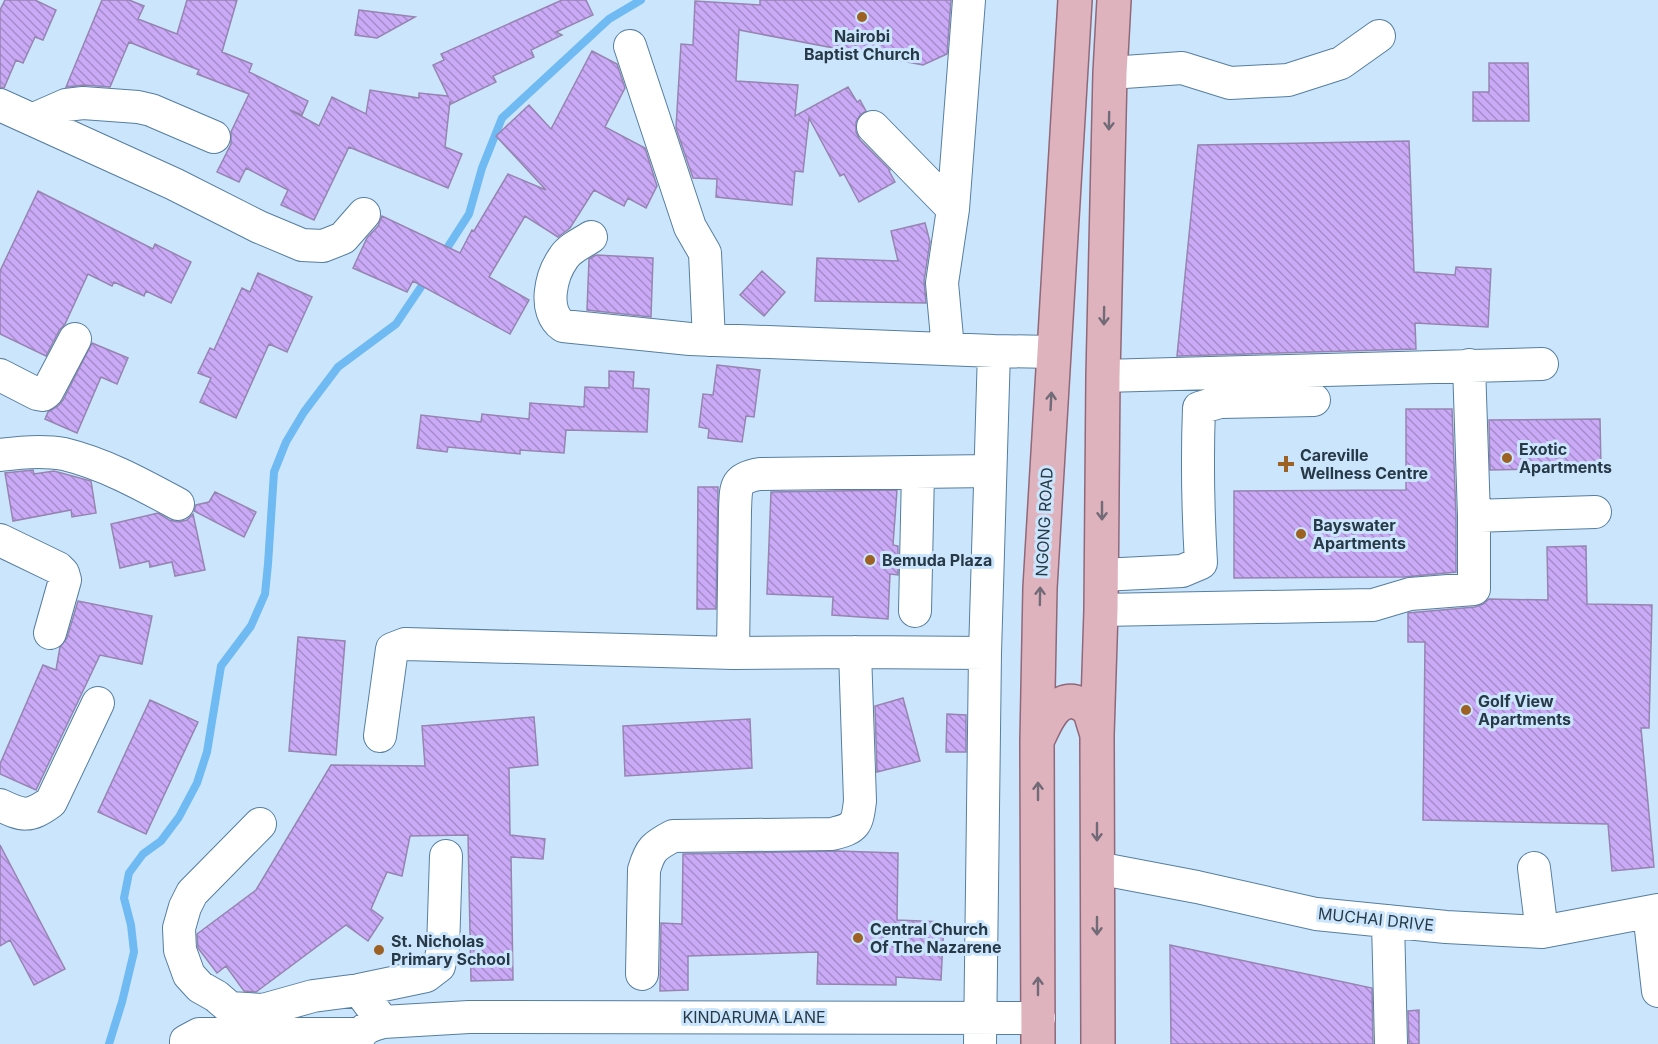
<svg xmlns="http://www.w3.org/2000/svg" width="1658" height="1044" viewBox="0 0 1658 1044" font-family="Inter,sans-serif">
	<defs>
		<pattern id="building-back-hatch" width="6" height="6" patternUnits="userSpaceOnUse" patternTransform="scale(1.5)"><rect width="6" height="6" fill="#caaaf7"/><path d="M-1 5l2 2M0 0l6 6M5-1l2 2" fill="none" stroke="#a48bca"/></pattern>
	</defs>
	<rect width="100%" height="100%" fill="#cbe6fc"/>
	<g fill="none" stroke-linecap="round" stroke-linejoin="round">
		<!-- stream -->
		<path stroke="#6fbaf2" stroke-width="8" d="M442,256L469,214L482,168L502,118L609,19L641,0
			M109,1044L122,1002L134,952L131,925L124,898L129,873L143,854L161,841L179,817L197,783L207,752L221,666L251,626L265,594L268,564L274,472L286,442L304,412L338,367L396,324L427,278"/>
	</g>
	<!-- building -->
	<path fill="url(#building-back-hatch)" stroke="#9684b1" stroke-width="1.5" d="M5,0H35L56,10L43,40L35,37L23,63L16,60L4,88L0,87V10Z
		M102,0H129L144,6L138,19L177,34L187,0H237L222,52L252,64L249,72L308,101L302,115L290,110L319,126L332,97L366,114L370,90L419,98V93L448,96L433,65L444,60L441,54L562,0H586L593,15L556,32L562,35L531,50L534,57L493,76L496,82L451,104L450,101L445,147L462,154L448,188L349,147L314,220L281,205L288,190L246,168L239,182L217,172L231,144V132L249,94L197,74L199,70L129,42L110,87L84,85L66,87Z
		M760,0H951L947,54L923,65L739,30L736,81L798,85L795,116L848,87L857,102L860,100L866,111L860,115L856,122V132L860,140L890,170L889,171L895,182L859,202L844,174L840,176L809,118L803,172L795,171L792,205L716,197L717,179L693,178L676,128L681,44L693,45L695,1L760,5Z
		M359,10L415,17L377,38L355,35Z
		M592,51L617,64L625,88L605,127L645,148L657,186L646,208L628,198L624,206L594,190L570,228L558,237L525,216L489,277L529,300L510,334L413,281L407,292L353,268L367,238L378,226L382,216L460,253L472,230L474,231L508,174L546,190L496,136L529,105L551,129Z
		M1489,63H1528L1529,121H1473V92H1489Z
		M1409,141L1414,272L1455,275L1456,267L1491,269L1488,327L1415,323L1416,349L1177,356L1198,145Z
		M38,191L153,249L155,244L191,262L171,303L146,291L144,296L114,282L112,286L88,274L65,324L59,331L46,356L0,334V271Z
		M925,223L930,242L924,281L926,303L815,301L817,258L898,261L891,231Z
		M596,255L653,258L651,317L587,310L589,259Z
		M762,271L785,292L764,316L740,295Z
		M258,273L312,297L287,352L269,344L236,418L200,402L211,378L198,373L210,348L214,350L242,288L250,292Z
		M92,343L128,358L117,384L101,377L77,433L45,419L48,412L58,406L63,400Z
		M717,365L760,370L754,417L746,416L742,442L708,438L709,429L699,427L703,394L713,395Z
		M609,371L634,372L633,388L649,389L647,432L566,430L564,453L520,450V454L448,447L447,452L417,448L421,415L481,422L482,414L529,419L530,403L584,407L585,387L609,388Z
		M1406,409H1452L1456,516V572L1404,577L1234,578V491L1406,490Z
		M1600,419L1601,468L1490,470L1489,420Z
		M33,470L34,474L54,471L91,481L96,513L72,517L71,510L13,521L5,473Z
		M698,487H718L716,609H697Z
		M897,490L893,545L898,546V575L890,574L888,619L832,615L833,597L767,594L771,492Z
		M215,492L256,512L244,537L194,511L196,505L209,502Z
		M158,513L169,520L178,522L187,520L193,514L205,570L175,576L172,562L150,567L149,561L120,568L111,524Z
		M1586,546L1587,604L1652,605L1649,728H1641L1654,867L1612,871L1608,824L1423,820L1425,642H1408V613L1475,607L1483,604L1489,599L1548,600L1547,547Z
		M78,601L152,616L142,664L100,655L36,790L0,774V764L43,665L56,670L60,647L67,638Z
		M298,637L345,641L336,755L289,751Z
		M903,698L920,761L877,772L875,706Z
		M150,700L198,722L146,834L98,812Z
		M947,714L966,715V752H946Z
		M534,717L538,765L509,768L510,835L545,839L543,859L511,857L513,980L471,981L468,835L410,836L402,876L387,872L371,909L383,918L368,941L346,925L256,992L244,991L226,966L217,973L198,948L197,934L256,890L331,765L425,766L422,726Z
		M750,719L752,768L625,776L623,726Z
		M0,845L65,969L34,985L10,940L0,946Z
		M837,851L898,853L897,920L944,922L941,980L896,977V985L817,984L818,952L688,956V990L660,991L661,923L682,924L683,854Z
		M1170,945L1372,988L1373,1044H1171Z
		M1419,1010V1044H1409L1408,1011Z"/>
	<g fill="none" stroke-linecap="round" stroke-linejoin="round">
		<defs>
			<path id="minor" d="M630,46L690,227L705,253L709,340
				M1110,73L1182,68L1230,83L1288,80L1341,63L1379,36
				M0,105L174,184L259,227L302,245L323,246L343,238L364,214
				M34,119L66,105L83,103L138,107L151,110L214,137
				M873,127L953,209
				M591,237C582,243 570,248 564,257C551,275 542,311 563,326L690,339L994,351L1054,352
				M948,349L942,283L953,209L969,0
				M0,375L37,394L43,395L47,392L75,339
				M1103,376L1542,364
				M0,455C21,452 43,450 64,454C105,464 141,484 178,504
				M1474,516L1595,512
				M0,540L58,568L63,573L65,580L50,633
				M1101,575L1182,571L1201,563C1198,511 1197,459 1199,408L1220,402L1314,400
				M1101,610L1373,605L1410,594L1474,589V516L1469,365
				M915,611L918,472
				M733,653L735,511C736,487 734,478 760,474L990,471
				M380,736L392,649L405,644L733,653L855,652L985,653
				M0,805C23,816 29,818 51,802L98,703
				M260,824L192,893L185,907L179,928L180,950L189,975L200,987L216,996L230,1008L263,1010L313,996L359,990L383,1022
				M1097,868L1197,887L1316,914L1446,927L1542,932L1658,910
				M1534,868L1542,932
				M1649,912L1658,991
				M1388,921L1391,1044
				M642,974L644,870C650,849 654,846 673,836L832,834C856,828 857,825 860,801L855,652
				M359,990L426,976L439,966L443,949L446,856
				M186,1044V1041L199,1034H360
				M356,1044C361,1029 368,1026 383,1022L469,1017L1039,1018
				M980,1044L985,653L994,351"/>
			<path id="major" d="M1037,741C1045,725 1054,697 1076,702C1080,703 1085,707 1089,709L1097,735
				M1038,1044L1037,741L1040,588L1075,0
				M1098,1044L1097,735L1101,610L1103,376L1110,73L1114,0"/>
		</defs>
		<!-- minor casing -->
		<use href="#minor" stroke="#557e9f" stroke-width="34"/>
		<!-- major casing -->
		<use href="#major" stroke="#906878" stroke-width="36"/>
		<!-- minor -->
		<use href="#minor" stroke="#fff" stroke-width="32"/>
		<!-- major -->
		<use href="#major" stroke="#dfb3be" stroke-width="33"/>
	</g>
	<!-- one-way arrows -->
	<defs><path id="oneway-shaft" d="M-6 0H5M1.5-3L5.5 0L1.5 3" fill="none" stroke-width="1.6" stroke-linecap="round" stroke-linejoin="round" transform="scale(1.5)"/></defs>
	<g stroke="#716a77">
		<use href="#oneway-shaft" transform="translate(1109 121) rotate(91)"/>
		<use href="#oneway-shaft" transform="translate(1104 316) rotate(91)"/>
		<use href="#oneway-shaft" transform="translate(1051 401) rotate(-87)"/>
		<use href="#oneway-shaft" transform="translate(1102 511) rotate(90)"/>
		<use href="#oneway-shaft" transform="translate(1040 596) rotate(-89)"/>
		<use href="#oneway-shaft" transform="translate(1038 791) rotate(-90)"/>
		<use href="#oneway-shaft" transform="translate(1097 832) rotate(90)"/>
		<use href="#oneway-shaft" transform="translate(1097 926) rotate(90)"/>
		<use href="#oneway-shaft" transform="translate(1038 986) rotate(-90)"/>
	</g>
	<!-- markers -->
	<g fill="#9d6123" stroke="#cbe6fc" stroke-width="2">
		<circle cx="862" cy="17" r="6"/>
		<circle cx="1507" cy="458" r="6"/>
		<path d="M1283 455h6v6h6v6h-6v6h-6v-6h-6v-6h6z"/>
		<circle cx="1301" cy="534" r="6"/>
		<circle cx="870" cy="560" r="6"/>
		<circle cx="1466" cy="710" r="6"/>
		<circle cx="858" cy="938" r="6"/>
		<circle cx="379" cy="950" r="6"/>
	</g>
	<g text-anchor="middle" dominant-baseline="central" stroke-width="6" stroke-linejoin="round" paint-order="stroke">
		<!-- poi labels -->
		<g font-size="16" font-weight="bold" fill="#273947" stroke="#cbe6fc" text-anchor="start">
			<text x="862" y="36" text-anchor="middle">Nairobi<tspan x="862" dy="18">Baptist Church</tspan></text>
			<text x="1519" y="449">Exotic<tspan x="1519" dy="18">Apartments</tspan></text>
			<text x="1300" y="455">Careville<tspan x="1300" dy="18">Wellness Centre</tspan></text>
			<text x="1313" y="525">Bayswater<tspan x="1313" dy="18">Apartments</tspan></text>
			<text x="882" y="560">Bemuda Plaza</text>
			<text x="1478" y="701">Golf View<tspan x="1478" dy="18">Apartments</tspan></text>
			<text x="870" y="929">Central Church<tspan x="870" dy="18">Of The Nazarene</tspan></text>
			<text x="391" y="941">St. Nicholas<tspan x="391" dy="18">Primary School</tspan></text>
		</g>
		<!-- street labels -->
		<g font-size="16" fill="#273947" stroke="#cbe6fc">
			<text transform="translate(1044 522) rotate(-87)">NGONG ROAD</text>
			<text transform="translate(1376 919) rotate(6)">MUCHAI DRIVE</text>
			<text x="754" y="1017">KINDARUMA LANE</text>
		</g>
	</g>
</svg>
